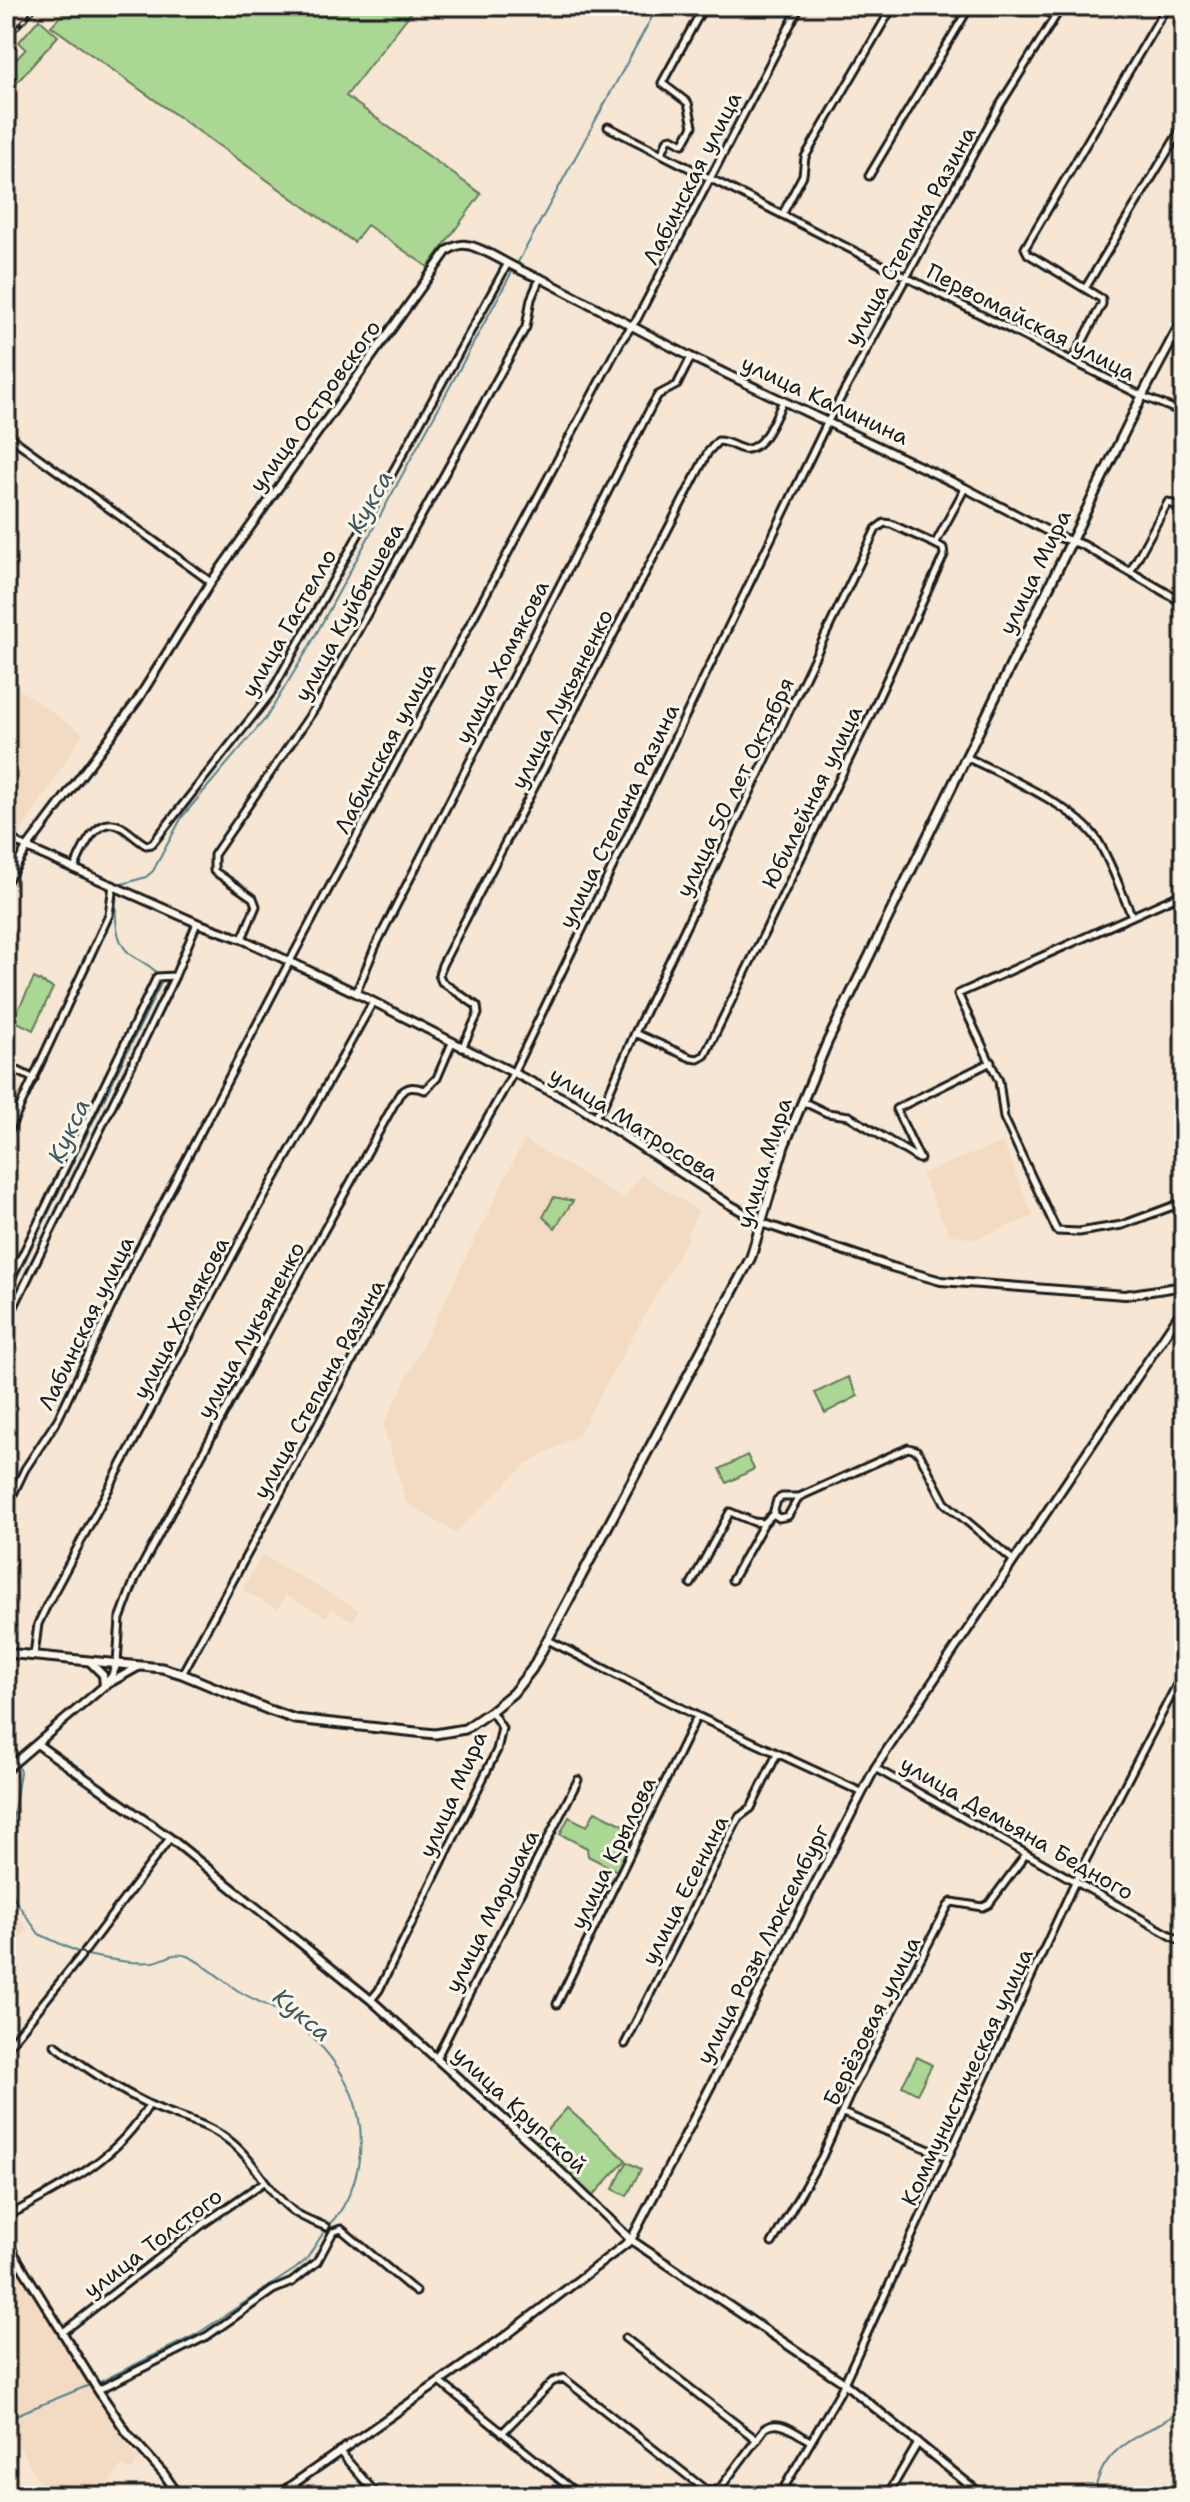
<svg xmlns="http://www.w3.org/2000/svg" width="1190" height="2502" viewBox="0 0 1190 2502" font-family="'Shantell Sans',sans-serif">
	<rect width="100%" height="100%" fill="#f6e6d3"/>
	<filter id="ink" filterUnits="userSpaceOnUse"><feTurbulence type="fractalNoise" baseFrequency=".0125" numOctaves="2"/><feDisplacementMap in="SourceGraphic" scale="16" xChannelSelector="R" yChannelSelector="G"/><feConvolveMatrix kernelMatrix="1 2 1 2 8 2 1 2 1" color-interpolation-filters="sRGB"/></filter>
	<g filter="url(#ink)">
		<!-- built -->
		<path fill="#f2dbc2" d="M6,680L83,734L17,838L6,831Z
			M524,1140L624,1199L641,1174L699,1211L686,1234L689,1236L578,1435L526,1464L455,1533L406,1502L383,1426Z
			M1003,1142L1033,1216L975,1239L949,1234L921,1174Z
			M262,1555L359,1610L353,1621L331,1609L326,1617L286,1595L277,1609L242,1590Z
			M1184,1706V1755L1167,1741Z
			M6,1901L29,1930L6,1950Z
			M6,2245L128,2447L140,2458L131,2470L122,2466L98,2496H48L6,2424Z"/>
		<!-- green -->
		<path fill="#abd795" stroke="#647a58" stroke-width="2" d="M70,6H416L346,96L481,194L428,267L367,225L354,242L51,26Z
			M39,19L58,36L6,95V70L26,49L19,42Z
			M34,978L53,988L33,1030L13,1020Z
			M554,1197L573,1201L555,1228L543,1217Z
			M848,1377L858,1396L825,1413L815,1393Z
			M747,1455L754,1469L727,1483L720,1469Z
			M595,1811L636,1831L617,1871L588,1856L587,1848L560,1834L569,1817L587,1826Z
			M917,2057L932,2065L917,2094L902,2086Z
			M567,2108L626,2160L592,2197L536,2142Z
			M627,2162L641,2169L627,2196L613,2189Z"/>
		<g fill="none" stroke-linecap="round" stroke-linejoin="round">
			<!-- stream -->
			<path stroke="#54838d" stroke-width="2" d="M517,264L658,6
				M119,885L146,877L153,871L182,817L266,718L308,649L513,270
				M117,891C115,910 113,940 130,954C139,961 149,964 157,973
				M6,1299L162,981L160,978
				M6,1741L15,1757
				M6,1862L20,1772L17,1763
				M6,1874L15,1900L39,1934L80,1953
				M86,1955C109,1959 130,1964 153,1962C167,1960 172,1951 187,1956C198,1959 225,1982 237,1990C253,2000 271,2006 286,2016C336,2051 371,2104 358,2166C354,2186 344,2212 328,2225
				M98,2383L197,2334L295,2269L306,2260L325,2230
				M6,2419L92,2384
				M1094,2496C1102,2440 1145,2438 1184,2408"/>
			<defs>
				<path id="minor" d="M1035,6L1055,16
					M608,127L1142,396L1184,413
					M662,153L668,139L672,138L683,144L693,126L688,103L662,83L704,6
					M869,176L970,6
					M782,215L803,175L805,157L893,6
					M1086,287L1184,124
					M1073,360L1102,304V299L1028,254L1025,248L1167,6
					M6,434L211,582
					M1130,572L1168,502L1184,510
					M966,757C1003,775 1077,807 1098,841C1112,864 1121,892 1132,916
					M6,836L27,848
					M74,869C81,853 95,814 120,826C129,831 137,840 146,845L152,844L271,693L507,265
					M1184,893L958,994L999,1081L1004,1118L1057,1231L1079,1232L1122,1225L1184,1202
					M242,939L256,906L253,898L214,871V855L315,708L526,327L531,299L540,278
					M356,993L376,945L652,405L658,395L677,385L691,357
					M635,1033L691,1058L698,1059L705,1055L869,718L944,555L943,548L935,544L965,488
					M462,1048L478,1014L477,1006L442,982L439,975L442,965L708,452L718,441C728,441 734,447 743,449C764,452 776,415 783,401
					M6,1065L34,1079
					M802,1101L827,1113L849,1116L919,1159
					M595,1116L604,1104L635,1033L876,529L884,523L891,524L935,544
					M6,1137L109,915L113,885
					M920,1159L896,1109L991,1062
					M6,1257L18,1263
					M6,1289L157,977L174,976
					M6,1323L175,976L197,923
					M6,1509L25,1469L58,1419L134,1259L289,963L621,341L637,319L800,6
					M773,1514L779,1518L788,1516L799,1497
					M732,1580L764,1523
					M691,1584L730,1512L754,1522L764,1523L773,1514L777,1500L782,1497H799L908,1448L916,1450L920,1455L945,1503L1013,1560
					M548,1640L697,1716L861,1792
					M34,1655L38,1624L47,1605L252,1219L373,1002
					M117,1663L120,1619L135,1579L270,1328L399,1095C407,1086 413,1086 425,1090L437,1078L452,1043
					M182,1674L414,1248L511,1077L828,421L1000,105L1062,6
					M875,1768L1184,1943
					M85,1951L170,1838
					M371,2000L379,1990L497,1750L502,1728L491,1711
					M557,2004L697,1716
					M625,2044L739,1817L751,1808L777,1754
					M55,2045C84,2067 115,2088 148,2104C174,2117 203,2121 227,2139C254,2158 266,2191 293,2211C302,2218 315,2222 326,2227
					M6,2049L81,1956
					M437,2057L578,1780
					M843,2113L946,2157
					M6,2217C61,2187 116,2161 149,2105
					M772,2243L822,2157L851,2092L948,1906L952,1902L983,1907L989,1904L1026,1854
					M63,2332L203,2224L264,2182
					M625,2338L757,2440
					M440,2382L580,2496
					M98,2390L207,2336L273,2290L292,2282L317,2262L333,2232L341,2229L416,2292
					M502,2433L552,2382L563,2378L707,2491L713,2492L721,2487L765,2428C780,2418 796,2433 810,2441
					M339,2451L378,2496
					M779,2496L840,2392L1080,1871L1184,1671
					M887,2496L918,2443"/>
				<path id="tertiary" d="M27,848L197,923L242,939L356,993L575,1104L727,1203L762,1223L892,1267L941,1281L1125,1295L1184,1286
					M6,882L27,848L137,701L211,582L447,251C453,247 459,244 466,245C483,246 517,272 540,278L691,357L965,488L1059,537L1083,545L1184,603
					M89,1661L103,1675L104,1686L140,1666
					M37,1744L170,1838L371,2000L533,2145L631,2240L843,2382L983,2496
					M6,1770L104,1686L112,1676L117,1663
					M6,2241L98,2390L128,2434L164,2474L179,2496
					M276,2496L504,2337L631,2240L875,1768L1184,1307"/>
				<path id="primary" d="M6,1653L162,1668L182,1674L269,1710L295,1719L435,1734L465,1729L491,1711L513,1693L532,1669L751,1257L784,1146L827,1043L1142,396L1184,317"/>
			</defs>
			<!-- minor casing -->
			<use href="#minor" stroke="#1c1c1c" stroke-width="11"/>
			<!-- tertiary casing -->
			<use href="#tertiary" stroke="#1c1c1c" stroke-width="12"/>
			<!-- primary casing -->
			<use href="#primary" stroke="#1c1c1c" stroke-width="13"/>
			<!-- minor -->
			<use href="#minor" stroke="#fbf7ec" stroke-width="5"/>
			<!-- tertiary -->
			<use href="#tertiary" stroke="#fbf7ec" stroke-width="6"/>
			<!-- primary -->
			<use href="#primary" stroke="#fbf7ec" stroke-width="7"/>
			<defs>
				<path id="rail" d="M6,39L38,6"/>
			</defs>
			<!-- rail casing -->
			<use href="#rail" stroke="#1c1c1c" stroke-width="5"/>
			<!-- rail -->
			<use href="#rail" stroke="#fbf7ec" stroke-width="2" stroke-dasharray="6" stroke-linecap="butt"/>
		</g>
	</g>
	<g text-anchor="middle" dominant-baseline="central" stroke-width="6" stroke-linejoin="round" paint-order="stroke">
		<!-- street labels -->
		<g font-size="22" fill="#1c1c1c" stroke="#fbf7ec">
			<text transform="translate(692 178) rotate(-63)">Лабинская улица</text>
			<text transform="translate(910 236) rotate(-61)">улица Степана Разина</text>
			<text transform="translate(1031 322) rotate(27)">Первомайская улица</text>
			<text transform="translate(825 400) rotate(25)">улица Калинина</text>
			<text transform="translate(315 406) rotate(-54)">улица Островского</text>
			<text transform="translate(1035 572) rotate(-64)">улица Мира</text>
			<text transform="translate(349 612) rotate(-61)">улица Куйбышева</text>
			<text transform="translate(289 623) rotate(-60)">улица Гастелло</text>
			<text transform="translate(502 662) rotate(-63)">улица Хомякова</text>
			<text transform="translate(562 699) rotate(-63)">улица Лукьяненко</text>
			<text transform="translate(385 748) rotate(-62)">Лабинская улица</text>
			<text transform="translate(735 787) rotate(-64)">улица 50 лет Октября</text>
			<text transform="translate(812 797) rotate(-64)">Юбилейная улица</text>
			<text transform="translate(619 816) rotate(-64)">улица Степана Разина</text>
			<text transform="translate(634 1124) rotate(32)">улица Матросова</text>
			<text transform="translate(764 1163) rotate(-72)">улица Мира</text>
			<text transform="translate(181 1318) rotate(-62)">улица Хомякова</text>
			<text transform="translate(86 1323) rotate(-64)">Лабинская улица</text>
			<text transform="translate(251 1330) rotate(-61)">улица Лукьяненко</text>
			<text transform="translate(319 1389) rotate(-61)">улица Степана Разина</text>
			<text transform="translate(453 1794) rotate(-66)">улица Мира</text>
			<text transform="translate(1017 1828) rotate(30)">улица Демьяна Бедного</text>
			<text transform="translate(613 1853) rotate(-64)">улица Крылова</text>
			<text transform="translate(685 1890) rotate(-63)">улица Есенина</text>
			<text transform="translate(492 1911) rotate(-63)">улица Маршака</text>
			<text transform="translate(763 1944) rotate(-63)">улица Розы Люксембург</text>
			<text transform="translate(872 2021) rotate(-63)">Берёзовая улица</text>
			<text transform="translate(967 2077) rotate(-65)">Коммунистическая улица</text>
			<text transform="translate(520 2110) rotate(43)">улица Крупской</text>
			<text transform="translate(153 2243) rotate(-37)">улица Толстого</text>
		</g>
		<!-- water labels -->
		<g font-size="24" font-style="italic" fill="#3d585e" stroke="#fbf7ec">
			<text transform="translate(370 502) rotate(-61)">Кукса</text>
			<text transform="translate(69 1131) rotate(-65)">Кукса</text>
			<text transform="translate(302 2015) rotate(40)">Кукса</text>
		</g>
	</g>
	<!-- margin -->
	<rect width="1190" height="2502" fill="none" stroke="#fbf7ec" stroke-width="32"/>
	<rect x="16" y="16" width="1158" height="2470" fill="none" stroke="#1c1c1c" stroke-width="3" filter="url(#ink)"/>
</svg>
